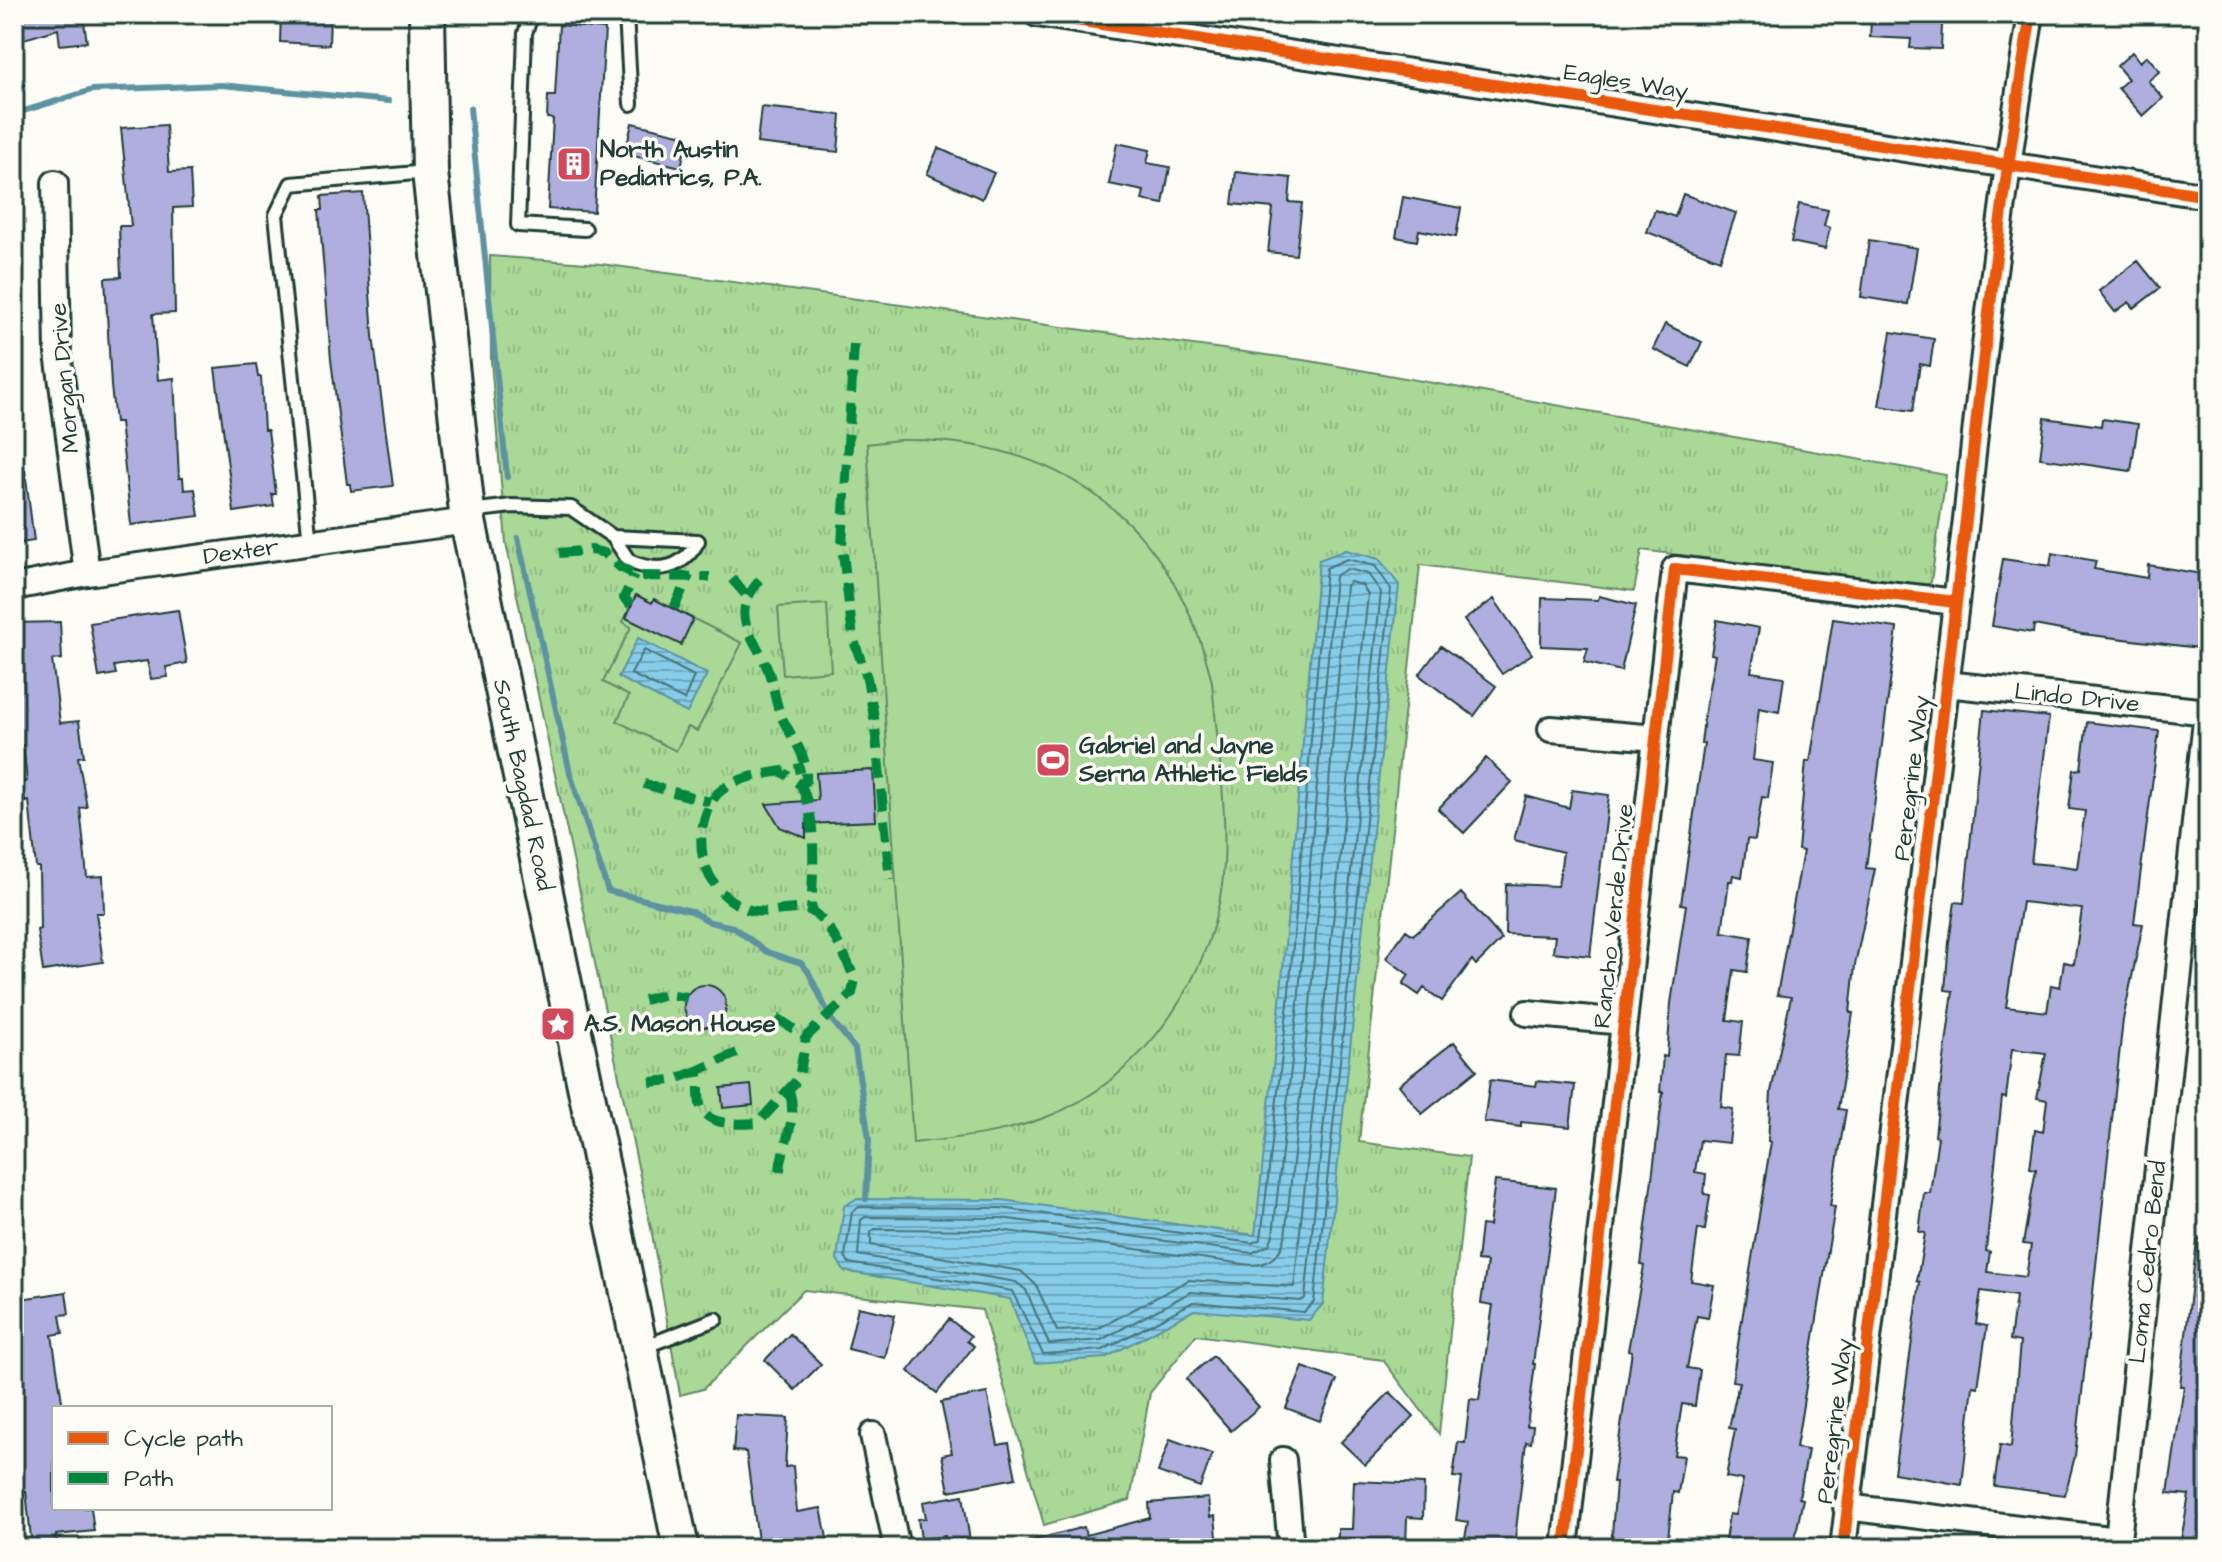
<svg xmlns="http://www.w3.org/2000/svg" width="2222" height="1562" viewBox="0 0 2222 1562" font-family="'Architects Daughter',sans-serif">
	<defs>
		<pattern id="park-tufts" width="24" height="20" patternUnits="userSpaceOnUse" patternTransform="scale(2)"><rect width="24" height="20" fill="#a9d897"/><path d="M3 7l-1-3M5 7V3M7 7l1-3M15 17l-1-3M17 17v-4M19 17l1-3" fill="none" stroke="#91ba83"/></pattern>
		<pattern id="water-rules" width="6" height="5" patternUnits="userSpaceOnUse" patternTransform="scale(2)"><rect width="6" height="5" fill="#87cce8"/><path d="M0 2.5h6" fill="none" stroke="#6ea7bd"/></pattern>
	</defs>
	<rect width="100%" height="100%" fill="#fdfcf7"/>
	<filter id="ink" filterUnits="userSpaceOnUse"><feTurbulence type="fractalNoise" baseFrequency=".0125" numOctaves="2"/><feDisplacementMap in="SourceGraphic" scale="16" xChannelSelector="R" yChannelSelector="G"/><feConvolveMatrix kernelMatrix="1 2 1 2 8 2 1 2 1" color-interpolation-filters="sRGB"/></filter>
	<g filter="url(#ink)">
		<!-- park -->
		<path fill="url(#park-tufts)" stroke="#648a66" stroke-width="2" d="M490,256L601,264L1310,361L1946,475L1931,582L1924,587L1642,550L1634,591L1420,565L1359,1142L1469,1157L1439,1434L1383,1360L1196,1335L1150,1393L1130,1500L1044,1525L982,1310L804,1290L703,1389L680,1395L651,1228L506,543L491,361Z"/>
		<!-- pitch -->
		<path fill="#a9d897" stroke="#648a66" stroke-width="2" d="M899,440C1062,437 1174,523 1212,682C1217,742 1227,804 1224,864C1219,969 1145,1081 1044,1118C1001,1134 959,1138 913,1143L867,444Z
			M636,595L651,603L654,599L742,643L697,731L688,727L676,751L617,721L629,696L603,682L631,627L623,622Z
			M827,604L831,671L783,675L778,607Z"/>
		<!-- water -->
		<path fill="url(#water-rules)" stroke="#5d93a0" stroke-width="2" d="M1346,550L1379,559L1399,585L1323,1304L1309,1320L1194,1310L1105,1358L1035,1363L1010,1299L844,1271L837,1259L844,1206L856,1199L1002,1200L1255,1235L1280,1002L1319,560Z
			M638,638L707,674L687,713L618,677Z"/>
		<g fill="none" stroke-linecap="round" stroke-linejoin="round">
			<!-- shore -->
			<path stroke="#49767c" stroke-width="2" d="M1347,559L1375,566L1391,589L1314,1302L1304,1312L1193,1302L1103,1350L1043,1354L1012,1291L849,1263L845,1256L852,1212L859,1207L1001,1208L1252,1243L1261,1239L1288,1003L1326,568Z
				M1347,569L1368,574L1381,592L1305,1298L1300,1301L1191,1292L1101,1340L1049,1344L1026,1290L1016,1282L858,1255L861,1220L865,1217L1001,1218L1252,1253L1269,1245L1273,1235L1298,1004L1335,576Z
				M1350,582L1362,585L1368,595L1294,1287L1189,1280L1097,1329L1057,1331L1036,1285L1021,1271L871,1245V1232L875,1229L1000,1230L1251,1265C1269,1265 1281,1255 1285,1237L1310,1005L1346,586Z
				M644,650L694,676L684,700L631,674Z"/>
			<!-- stream -->
			<path stroke="#5d93a0" stroke-width="6" d="M470,108L507,477
				M14,114L92,90L221,85L389,101
				M518,538L570,773L608,891L691,911L710,922L733,927L767,952L801,963L808,971L831,1019L855,1049L869,1139L866,1199"/>
		</g>
		<!-- building -->
		<path fill="#afaedf" stroke="#1f3d34" stroke-width="2" fill-rule="evenodd" d="M14,14H93L94,19L84,22L87,42L60,45L58,29L14,42Z
			M281,14L330,16L329,45L280,42Z
			M1871,21L1942,24L1941,49L1910,48L1911,39L1870,37Z
			M559,25L605,29L594,212L548,209L553,119L547,118L548,96H555Z
			M2132,52L2140,62L2147,56L2160,71L2148,81L2163,98L2143,116L2118,88L2128,79L2117,66Z
			M761,107L841,115L838,152L757,143Z
			M632,123L688,136L681,167L625,154Z
			M166,125L169,172L190,171L192,207L173,208L175,313L153,314L158,380L174,378L179,478H183L184,490L195,489L199,516L131,525L120,422H115L111,386L105,278L121,277L119,226H131L121,128Z
			M1117,143L1150,150L1147,163L1170,167L1163,204L1142,200L1144,191L1109,184Z
			M938,148L994,173L982,199L927,174Z
			M1236,172L1291,178L1289,202L1302,203L1296,255L1268,252L1273,208L1232,204Z
			M363,193L373,336L393,486L351,491L350,484H347L331,360L319,210H323L322,196Z
			M1683,194L1736,213L1720,260L1647,232L1655,210L1675,217Z
			M1403,197L1461,208L1456,237L1419,230L1417,241L1396,237Z
			M1799,204L1828,210L1824,226L1830,228L1825,249L1791,242Z
			M1869,240L1917,248L1908,304L1861,297Z
			M2138,261L2160,288L2134,308L2129,302L2115,312L2099,291Z
			M1665,324L1702,342L1690,367L1653,349Z
			M1891,332L1934,339L1930,366L1920,364L1913,411L1879,406Z
			M256,364L258,377H261L264,430H268L276,494H272L274,506L234,512L215,368Z
			M2045,418L2101,426L2102,419L2138,424L2131,471L2040,458Z
			M25,470L34,541L14,544V471Z
			M2052,553L2096,561L2094,569L2147,578L2148,565L2208,575V649L2082,634L2034,625L2033,633L1992,626L2003,559L2050,566Z
			M636,595L652,603L654,599L693,619L681,645L626,618Z
			M1599,596L1636,605L1621,671L1584,662L1588,648L1541,646L1542,598L1598,600Z
			M1494,599L1532,654L1502,674L1464,620Z
			M178,610L187,663L166,667L168,677L151,679L147,661L114,666L116,674L99,677L90,623Z
			M1833,619L1897,628L1866,868L1875,869L1855,965L1850,1013H1853L1838,1109L1846,1110L1830,1206L1835,1207L1796,1448L1808,1450L1799,1498L1803,1499L1793,1548H1724L1729,1514L1735,1515L1743,1480L1726,1477L1735,1429L1729,1428L1739,1382L1732,1381L1771,1142L1768,1141L1771,1092L1791,997L1777,995L1803,851L1798,850L1806,761L1810,762Z
			M1717,620L1759,628L1751,672L1784,677L1779,712L1759,708L1753,760L1773,763L1768,798L1762,797L1755,840L1747,839L1742,877L1733,875L1732,881H1729L1722,932L1752,937L1747,972L1734,970L1727,1020L1743,1022L1739,1056L1726,1055L1721,1107L1733,1109L1729,1143L1700,1140L1695,1172L1706,1174L1704,1194L1710,1195L1705,1230L1698,1229L1691,1281L1714,1285L1708,1318L1697,1316L1687,1368L1700,1370L1695,1406L1682,1404L1674,1455L1684,1456L1678,1493L1673,1492L1667,1548H1611L1616,1482H1613L1632,1351L1628,1350L1644,1266L1641,1265L1663,1092H1660L1663,1056L1667,1057L1671,1003L1686,905L1681,904L1704,744H1701L1705,709L1715,655L1711,654Z
			M60,622L62,659L52,660L60,723L79,721L84,756L78,757L87,807L80,808L87,877L103,876L104,913H96L103,962L43,971L37,930L40,929L39,867H36L29,801L25,802L21,782L27,781L23,745L15,746L14,733V623Z
			M1441,646L1496,686L1474,716L1419,675Z
			M1984,710L2049,717L2031,863L2063,866L2077,868L2085,811L2069,809L2074,770L2081,769L2087,722L2159,731L2134,923L2143,924L2123,1020L2075,1456L2065,1495L1994,1486L2000,1445L2011,1447L2020,1342L2010,1340L2016,1296L1981,1291L1976,1324L1987,1326L1978,1387L1973,1386L1962,1485L1894,1473L1920,1282L1917,1281L1925,1233L1919,1232L1924,1193H1930L1938,1137L1935,1136L1940,1090L1953,991L1945,990L1949,942L1955,902L1964,903ZM2022,902L2082,909L2074,964L2064,962L2060,987L2051,985L2047,1012L2006,1007ZM2012,1049L2046,1053L2037,1098L2047,1100L2043,1132L2035,1130L2030,1168L2036,1169L2023,1244L2031,1245L2026,1277L1987,1272L1990,1252L1986,1251L2002,1097L2006,1098Z
			M1486,758L1512,782L1464,833L1438,809Z
			M873,770L876,821L806,824V838L780,827L766,804L818,800L816,773Z
			M1572,790L1609,795L1590,956L1553,952L1555,936L1505,934L1506,884L1558,886L1563,852L1514,840L1526,796L1569,808Z
			M1461,893L1502,939L1476,965L1472,960L1442,1001L1424,988L1419,995L1403,984L1409,975L1386,958L1406,930L1413,935Z
			M684 1006a21 21 0 1 1 42 0a21 21 0 1 1-42 0Z
			M1454,1042L1477,1070L1422,1114L1399,1085Z
			M1490,1080L1536,1086L1537,1081L1575,1085L1570,1127L1521,1122V1127L1484,1122Z
			M751,1085L753,1105L723,1108L721,1088Z
			M1495,1181L1556,1188L1533,1364H1535L1527,1426H1533L1531,1443L1526,1442L1514,1548H1463L1468,1522L1456,1520L1462,1478L1453,1477L1458,1442L1465,1443L1470,1399L1479,1400L1493,1305L1481,1303L1487,1262L1477,1261L1481,1225L1489,1226Z
			M2197,1240H2208V1545L2181,1540L2189,1495L2168,1493L2184,1386H2180Z
			M66,1292L69,1314L60,1315L63,1333L52,1335L63,1408H54V1508H91L94,1531L56,1535L57,1545L32,1548L26,1491L20,1492L14,1415V1300Z
			M858,1307L895,1315L885,1358L848,1349Z
			M949,1319L971,1336L967,1341L974,1346L937,1393L908,1371Z
			M790,1334L821,1364L795,1390L765,1360Z
			M1213,1356L1259,1407L1231,1431L1186,1379Z
			M1303,1367L1337,1380L1320,1421L1286,1408Z
			M1390,1392L1414,1416L1365,1465L1341,1442Z
			M987,1393L998,1445L1009,1443L1016,1478L949,1491L942,1455L952,1453L941,1402Z
			M736,1415L788,1418L785,1467L793,1466L797,1512L821,1508L829,1548H759L746,1452L733,1451Z
			M1170,1439L1212,1454L1200,1487L1158,1472Z
			M1354,1481L1424,1484L1423,1518L1407,1517L1406,1548H1338V1529H1352Z
			M963,1495L971,1548H946L945,1536L921,1539L918,1519L926,1518L923,1502Z
			M1208,1498L1210,1517L1215,1516L1218,1548H1027L1026,1542L1084,1527L1086,1535L1150,1518L1149,1503Z"/>
		<g fill="none" stroke-linecap="round" stroke-linejoin="round">
			<defs>
				<path id="lane" d="M532,14L525,33L518,225L585,229
					M626,14L631,104
					M470,511L512,506L571,508L613,537L698,541C683,569 658,574 629,561L613,537
					M310,543L276,215L291,184L427,172
					M641,1348L716,1319"/>
				<path id="street" d="M1037,14L2208,196
					M55,183L58,353L87,573
					M14,587L87,573L468,521
					M1946,684L2208,712
					M1551,729L1656,738
					M1527,1013L1624,1022
					M873,1435L897,1548
					M1283,1460L1291,1548
					M1846,1507L2118,1540L2207,711
					M1565,1548L1675,569L1956,602
					M1843,1548L1967,511C1984,344 2004,179 2031,14"/>
				<path id="secondary" d="M427,14L430,172L468,521L681,1548"/>
			</defs>
			<!-- lane casing -->
			<use href="#lane" stroke="#1f3d34" stroke-width="18"/>
			<!-- street casing -->
			<use href="#street" stroke="#1f3d34" stroke-width="30"/>
			<!-- secondary casing -->
			<use href="#secondary" stroke="#1f3d34" stroke-width="40"/>
			<!-- lane -->
			<use href="#lane" stroke="#fdfcf7" stroke-width="12"/>
			<!-- street -->
			<use href="#street" stroke="#fdfcf7" stroke-width="24"/>
			<!-- secondary -->
			<use href="#secondary" stroke="#fdfcf7" stroke-width="34"/>
			<!-- quiet -->
			<path stroke="#00873e" stroke-width="10" stroke-dasharray="20 10" stroke-linecap="butt" d="M854,344L842,545L853,638L867,678L874,717L890,880
				M559,553L592,550L604,553L620,567L639,576L710,577
				M732,579L746,595
				M760,580C727,618 754,633 768,670C774,686 775,703 782,718C793,741 808,754 806,781L801,785L784,773
				M631,605L624,598L634,575
				M674,608L689,575
				M644,784L710,802
				M801,785C818,821 813,872 811,911
				M644,1000L666,994L687,997
				M777,1018L806,1037L852,993L855,979C845,957 833,927 813,912C800,903 767,917 747,909C707,893 693,851 706,814C710,803 714,795 723,789C748,772 777,774 804,767
				M737,1053L697,1071C700,1081 698,1093 700,1104C705,1127 739,1124 758,1123L799,1078L806,1037
				M650,1082L673,1080L697,1071
				M780,1171C782,1143 799,1121 789,1090"/>
			<defs>
				<path id="cycleway" d="M1037,14L2208,196
					M1565,1548L1675,569L1956,602
					M1843,1548L1967,511C1984,344 2004,179 2031,14"/>
			</defs>
			<!-- cycleway casing -->
			<use href="#cycleway" stroke="#fdfcf7" stroke-width="17"/>
			<!-- cycleway -->
			<use href="#cycleway" stroke="#e8590c" stroke-width="12"/>
		</g>
	</g>
	<!-- icons -->
	<defs>
		<symbol id="building-square" viewBox="-11 -11 22 22"><rect x="-9" y="-9" width="18" height="18" rx="4" fill="#d1495b" stroke="#fdfcf7"/><path d="M-4-6H4V6H1V3H-1V6H-4ZM-2.5-4.3h1.7v1.8h-1.7ZM.8-4.3h1.7v1.8H.8ZM-2.5-1h1.7V.8h-1.7ZM.8-1h1.7V.8H.8Z" fill="#fff"/></symbol>
		<symbol id="stadium-square" viewBox="-11 -11 22 22"><rect x="-9" y="-9" width="18" height="18" rx="4" fill="#d1495b" stroke="#fdfcf7"/><path d="M0-5a6.5 5 0 1 0 0 10a6.5 5 0 1 0 0-10ZM-3.5-1.8h7v3.6h-7Z" fill="#fff"/></symbol>
		<symbol id="sight-square" viewBox="-11 -11 22 22"><rect x="-9" y="-9" width="18" height="18" rx="4" fill="#d1495b" stroke="#fdfcf7"/><path d="M0-6L1.8-2.2L6-1.7L2.9 1.2L3.7 5.4L0 3.3L-3.7 5.4L-2.9 1.2L-6-1.7L-1.8-2.2Z" fill="#fff"/></symbol>
	</defs>
	<g fill-rule="evenodd">
		<use href="#building-square" x="554" y="144" width="40" height="40"/>
		<use href="#stadium-square" x="1033" y="740" width="40" height="40"/>
		<use href="#sight-square" x="538" y="1004" width="40" height="40"/>
	</g>
	<g text-anchor="middle" dominant-baseline="central" stroke-width="7" stroke-linejoin="round" paint-order="stroke">
		<!-- street labels -->
		<g font-size="24" fill="#1f3d34" stroke="#fdfcf7">
			<text transform="translate(1626 82) rotate(9)">Eagles Way</text>
			<text transform="translate(65 378) rotate(-95)">Morgan Drive</text>
			<text transform="translate(241 552) rotate(-8)">Dexter</text>
			<text transform="translate(2077 698) rotate(6)">Lindo Drive</text>
			<text transform="translate(1912 778) rotate(-83)">Peregrine Way</text>
			<text transform="translate(523 785) rotate(78)">South Bagdad Road</text>
			<text transform="translate(1614 916) rotate(-84)">Rancho Verde Drive</text>
			<text transform="translate(2148 1262) rotate(-84)">Loma Cedro Bend</text>
			<text transform="translate(1835 1421) rotate(-83)">Peregrine Way</text>
		</g>
		<!-- poi labels -->
		<g font-size="24" font-weight="bold" fill="#1f3d34" stroke="#fdfcf7" text-anchor="start">
			<text x="600" y="150">North Austin<tspan x="600" dy="28">Pediatrics, P.A.</tspan></text>
			<text x="1079" y="746">Gabriel and Jayne<tspan x="1079" dy="28">Serna Athletic Fields</tspan></text>
			<text x="584" y="1024">A.S. Mason House</text>
		</g>
	</g>
	<!-- margin -->
	<rect width="2222" height="1562" fill="none" stroke="#fdfcf7" stroke-width="48"/>
	<rect x="24" y="24" width="2174" height="1514" fill="none" stroke="#1f3d34" stroke-width="3" filter="url(#ink)"/>
	<!-- legend -->
	<rect x="52" y="1406" width="280" height="104" fill="#fdfcf7" stroke="#a4b0a9" stroke-width="2"/>
	<rect x="68" y="1432" width="40" height="12" fill="#e8590c" stroke="#a4b0a9" stroke-width="2"/>
	<text x="124" y="1446" font-size="24" fill="#1f3d34">Cycle path</text>
	<rect x="68" y="1472" width="40" height="12" fill="#00873e" stroke="#a4b0a9" stroke-width="2"/>
	<text x="124" y="1486" font-size="24" fill="#1f3d34">Path</text>
</svg>
